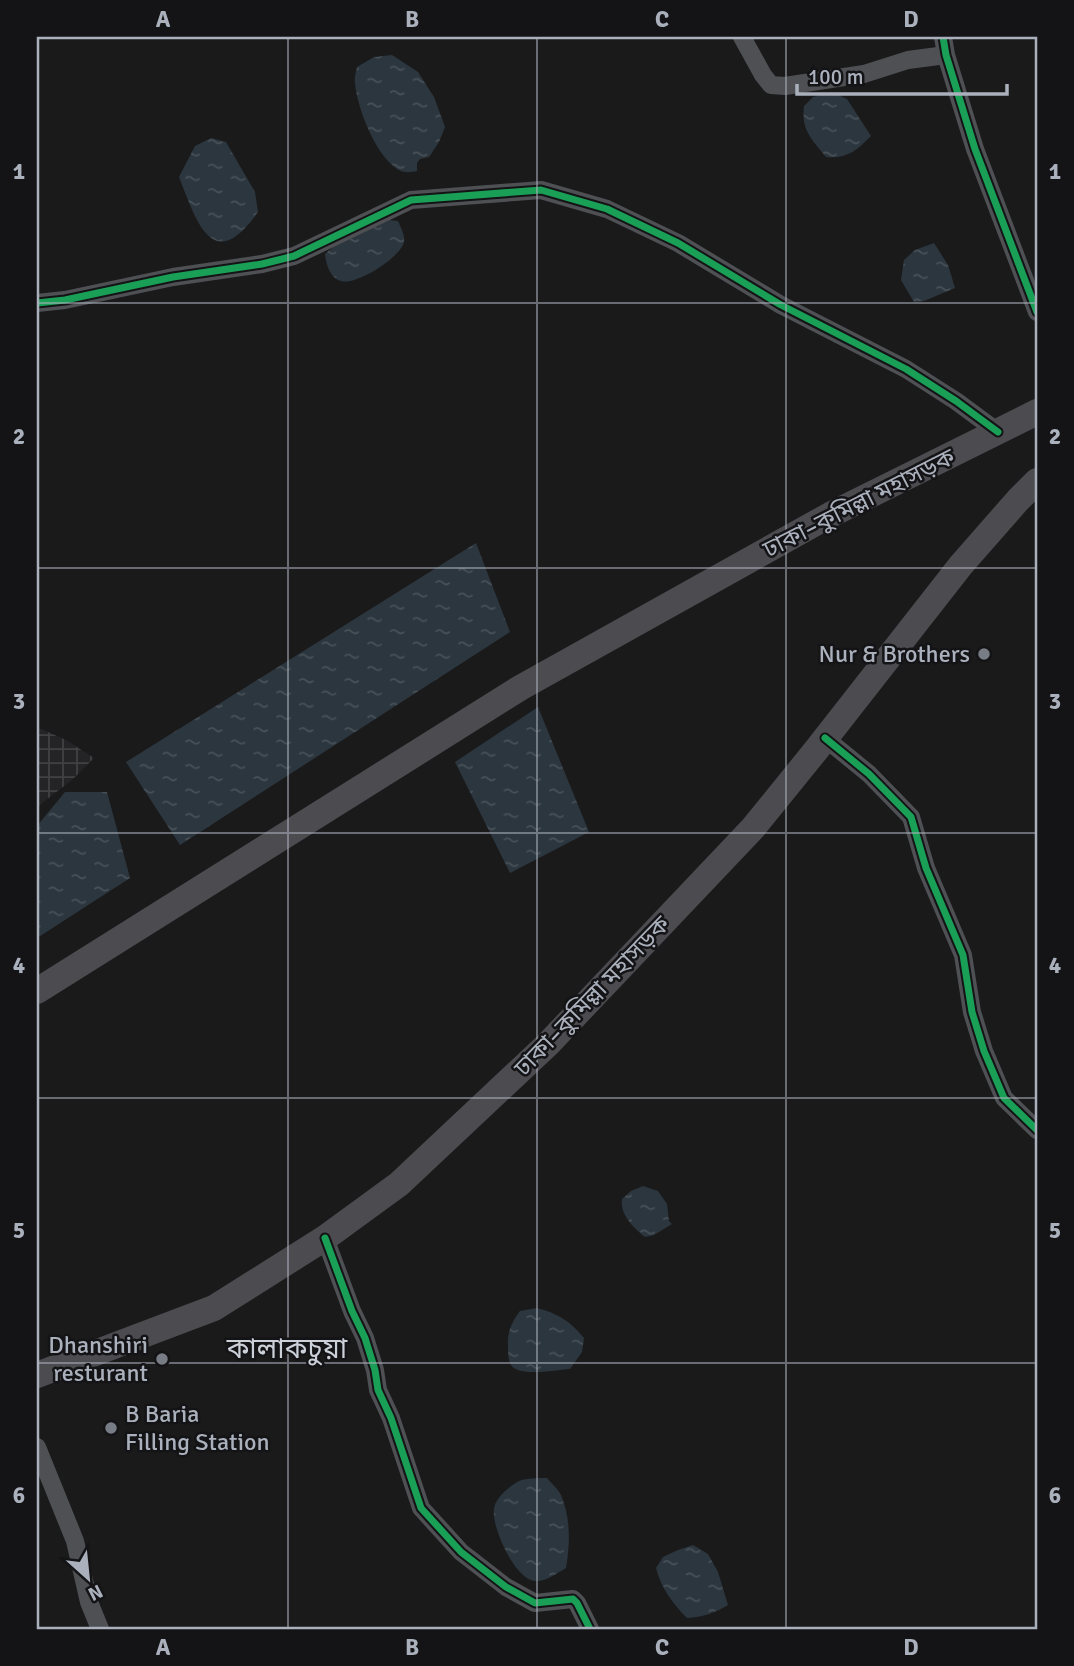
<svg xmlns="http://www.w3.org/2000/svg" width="1074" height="1666" viewBox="0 0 1074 1666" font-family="Signika,'Noto Sans Bengali',sans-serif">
	<defs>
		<pattern id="industrial-grid" width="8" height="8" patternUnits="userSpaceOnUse" patternTransform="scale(1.75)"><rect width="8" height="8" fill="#242427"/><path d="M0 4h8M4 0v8" fill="none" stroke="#414144"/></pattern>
		<pattern id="water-ripples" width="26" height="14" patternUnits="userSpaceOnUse" patternTransform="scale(1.75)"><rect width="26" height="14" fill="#2c363e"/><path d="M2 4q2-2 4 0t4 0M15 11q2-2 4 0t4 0" fill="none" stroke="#485158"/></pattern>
	</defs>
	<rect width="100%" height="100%" fill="#1a1a1b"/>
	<!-- industrial -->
	<path fill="url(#industrial-grid)" d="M37,722L39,728L66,740L94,758L72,780L37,807Z"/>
	<!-- water -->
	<path fill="url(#water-ripples)" d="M392,55L418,72L434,97L445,127L439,142L429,157L420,159L417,163V171C412,172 406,173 401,171C377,160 357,108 355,83C354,78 356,72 357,67L374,57Z
		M832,92L847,99L871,136C856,151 847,159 826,157C811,138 801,130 804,106L813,97Z
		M211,138L226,142L255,192L258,212C213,276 197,223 179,177L195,146Z
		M389,220L398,221C401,228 405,235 404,242C401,257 356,286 341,281C330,278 326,264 325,254L334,246Z
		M934,243L948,265L955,288L924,301L914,302L901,280L904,260L915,250Z
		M476,543L510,632L180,845L126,762Z
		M538,707L589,832L510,873L455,762Z
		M65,792H107L130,878L37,938V826Z
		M643,1186L658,1191L667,1204L669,1221L672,1224L654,1235L645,1237C633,1227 620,1215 622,1199L631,1191Z
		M537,1308C559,1314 570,1321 584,1338L582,1352L570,1369C556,1370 526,1376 514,1368C508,1364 508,1354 508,1347C507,1333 511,1323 520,1311Z
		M547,1478C551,1483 558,1489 561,1495C571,1519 570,1544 566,1568C557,1573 546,1582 535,1581C515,1580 491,1526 494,1509C495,1498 510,1486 519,1481C527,1478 538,1478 547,1478Z
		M693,1545L708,1554L718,1572L728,1605C715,1613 703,1617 687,1618C673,1604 661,1588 656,1568L663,1557L678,1550Z"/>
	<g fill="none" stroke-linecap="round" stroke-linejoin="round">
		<!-- minor -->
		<path stroke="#4e5054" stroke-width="18" d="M742,37L763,75L771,85L785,86L864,74L908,60L946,55
			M943,37L946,55L975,149L1037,312
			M37,303L65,300L173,277L262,264L294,256L411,200L541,190L607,209L678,243L781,305L906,369L956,401L998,432
			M825,738L869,774L911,817L926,868L963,955L972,1012L984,1051L1004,1098L1037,1130
			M325,1238L352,1311L365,1338L375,1370L378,1390L391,1418L421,1508L461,1552L506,1587L535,1603L573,1599L577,1603L590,1629
			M37,1447L75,1541L89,1602L100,1629"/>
		<!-- highway -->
		<path stroke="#4c4c50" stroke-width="26" d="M37,991L520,688L830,515L1037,412
			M37,1375L214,1308L325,1238L399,1184L548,1044L753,828L817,749L961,565L1018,500L1037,481"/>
		<defs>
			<path id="cycleway" d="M943,37L946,55L975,149L1037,312
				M37,303L65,300L173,277L262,264L294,256L411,200L541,190L607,209L678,243L781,305L906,369L956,401L998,432
				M825,738L869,774L911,817L926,868L963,955L972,1012L984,1051L1004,1098L1037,1130
				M325,1238L352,1311L365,1338L375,1370L378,1390L391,1418L421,1508L461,1552L506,1587L535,1603L573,1599L577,1603L590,1629"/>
		</defs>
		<!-- cycleway casing -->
		<use href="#cycleway" stroke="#141417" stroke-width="11"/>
		<!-- cycleway -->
		<use href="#cycleway" stroke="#1a9f57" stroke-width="7"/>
	</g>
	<!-- grid -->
	<path fill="none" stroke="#abb1bc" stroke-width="2" stroke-opacity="0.55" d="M288,37V1629M537,37V1629M786,37V1629M37,303H1037M37,568H1037M37,833H1037M37,1098H1037M37,1363H1037"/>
	<!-- markers -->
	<g fill="#787c84" stroke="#141417" stroke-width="2.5">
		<circle cx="984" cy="654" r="7"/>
		<circle cx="162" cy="1359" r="7"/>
		<circle cx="111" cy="1428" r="7"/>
	</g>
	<g text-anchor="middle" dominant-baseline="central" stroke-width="5" stroke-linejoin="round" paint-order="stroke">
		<!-- street labels -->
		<g font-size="24" fill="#abb1bc" stroke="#141417">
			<text transform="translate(859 503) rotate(-27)">ঢাকা–কুমিল্লা মহাসড়ক</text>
			<text transform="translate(592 996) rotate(-46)">ঢাকা–কুমিল্লা মহাসড়ক</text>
		</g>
		<!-- poi labels -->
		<g font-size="24" fill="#abb1bc" stroke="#141417" text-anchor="end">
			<text x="970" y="654">Nur &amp; Brothers</text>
			<text x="148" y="1345">Dhanshiri<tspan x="148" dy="28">resturant</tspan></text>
			<text x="125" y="1414" text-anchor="start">B Baria<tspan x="125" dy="28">Filling Station</tspan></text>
		</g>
		<!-- quarter labels -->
		<g font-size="28" fill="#ccd0d8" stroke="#141417">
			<text x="287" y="1349">কালাকচুয়া</text>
		</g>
	</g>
	<!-- border -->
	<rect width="1074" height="1666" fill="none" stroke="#141417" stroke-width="77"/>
	<!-- north arrow -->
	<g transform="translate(88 1578) rotate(153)" stroke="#141417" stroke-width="5" paint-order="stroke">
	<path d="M0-5L12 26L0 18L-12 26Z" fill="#abb1bc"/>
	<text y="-10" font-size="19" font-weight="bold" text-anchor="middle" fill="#abb1bc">N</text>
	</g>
	<!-- scale -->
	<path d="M797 84v10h210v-10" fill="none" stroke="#abb1bc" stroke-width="3.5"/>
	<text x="808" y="84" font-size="21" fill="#abb1bc" stroke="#141417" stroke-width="5" paint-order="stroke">100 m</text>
	<rect x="38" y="38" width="998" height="1590" fill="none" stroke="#abb1bc" stroke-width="2.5"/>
	<g font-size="23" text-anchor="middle" font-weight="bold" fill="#abb1bc">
		<text x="163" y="27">A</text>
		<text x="412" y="27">B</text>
		<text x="662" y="27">C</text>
		<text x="911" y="27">D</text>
		<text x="19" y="179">1</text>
		<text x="1055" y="179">1</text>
		<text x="19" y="444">2</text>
		<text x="1055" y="444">2</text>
		<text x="19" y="709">3</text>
		<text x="1055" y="709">3</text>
		<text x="19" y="973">4</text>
		<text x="1055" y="973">4</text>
		<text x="19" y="1238">5</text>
		<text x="1055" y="1238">5</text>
		<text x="19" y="1503">6</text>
		<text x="1055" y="1503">6</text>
		<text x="163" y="1655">A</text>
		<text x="412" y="1655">B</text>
		<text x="662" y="1655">C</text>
		<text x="911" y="1655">D</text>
	</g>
</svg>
